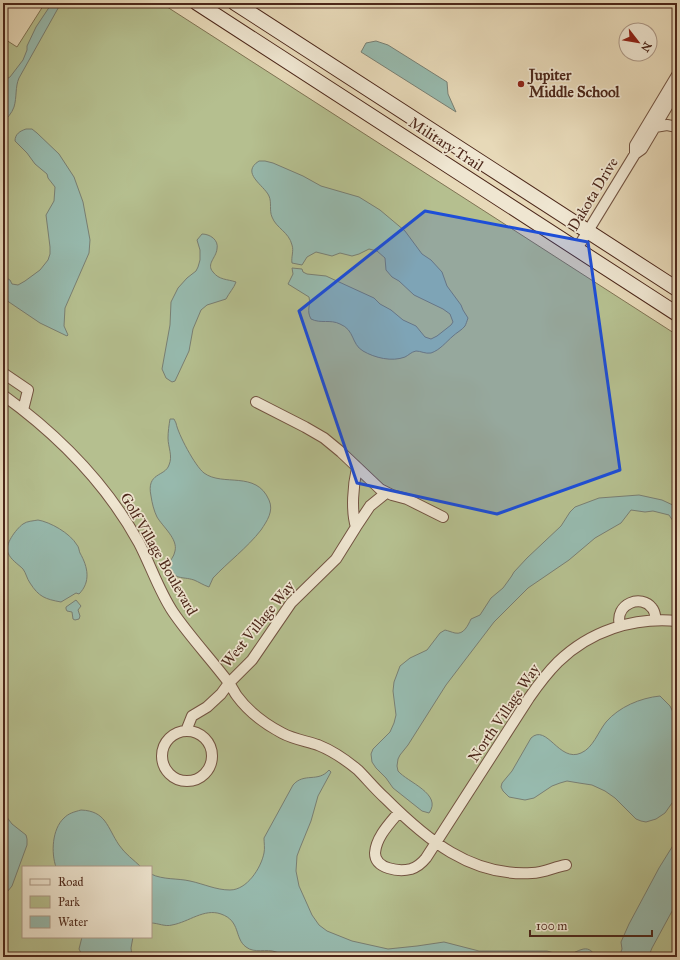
<svg xmlns="http://www.w3.org/2000/svg" width="680" height="960" viewBox="0 0 680 960" font-family="'IM FELL Great Primer',serif">
	<rect width="100%" height="100%" fill="#e7d9b8"/>
	<filter id="stains"><feTurbulence type="fractalNoise" baseFrequency=".005" numOctaves="4"/><feColorMatrix values="0 0 0 0 .2 0 0 0 0 .09 0 0 0 0 .02 0 0 0 .5 -.17"/></filter>
	<radialGradient id="worn" r=".72"><stop offset=".6" stop-color="#630" stop-opacity="0"/><stop offset="1" stop-color="#630" stop-opacity=".3"/></radialGradient>
	<!-- green -->
	<path fill="#b5bf8f" stroke="#807354" fill-rule="evenodd" d="M45,3H161L677,335V957H10L3,952V38L17,47ZM23,867H151V937H23Z"/>
	<!-- water -->
	<path fill="#97baae" stroke="#797f73" d="M52,3H61L19,78C15,87 17,97 14,107C12,113 7,118 3,123V81L10,77L23,60L27,50V46L36,27Z
		M376,41L388,45L447,82L448,94L456,112L361,52L366,43Z
		M26,129H32L37,133L59,154L74,177L83,202L90,240L89,253L65,308L64,326L68,335L67,336L40,323L3,298V276L10,280L12,284L18,285L25,281L40,270L48,260L50,254V247L46,215L54,201L55,187L48,178L47,174L35,164L27,153L15,141C15,134 20,131 26,129Z
		M259,161H265L273,163L303,176L321,186L359,197L380,210L405,231L422,254L431,260L442,272L447,286L461,305L463,310L468,318C467,321 466,324 465,326C462,330 456,333 453,336C446,342 440,350 431,353C425,354 421,351 416,351C411,352 409,355 405,357C392,362 375,358 363,351C351,344 355,330 340,324C330,319 321,324 311,319C306,310 311,306 309,297L288,284L293,274L292,268L302,269L303,272L307,274L326,276L374,298L380,304L391,310L403,320L416,326L425,337L431,339L437,336L451,325L453,322L450,314L443,309L414,295L399,281L392,277L386,270L385,258L377,251L369,249L359,254L352,256L340,253L332,256L316,252L307,257L302,265L292,263C291,257 294,251 292,245C289,232 276,228 272,217C269,210 272,203 269,196C264,185 240,173 259,161Z
		M202,234C210,234 219,240 217,249C216,258 206,264 213,272C219,280 227,279 236,282C234,288 229,293 226,299L207,305L201,310L193,329L189,351L175,381L172,382L166,378L162,369L170,325L171,302L178,288L187,278L196,271L198,267L200,260V250L197,240Z
		M170,419H174L176,423C178,434 195,466 204,473C223,487 256,470 269,500C274,511 267,521 261,530C247,548 228,562 213,578L209,587C203,585 199,582 194,580C182,576 174,581 168,565C170,560 174,557 175,551C178,539 163,527 157,517C154,511 152,503 151,496C146,472 165,477 169,465C173,456 168,447 168,438C168,432 169,425 170,419Z
		M639,495L662,500L677,507V535L674,532L673,521L669,515L653,511L645,512L631,510L621,523L595,538L569,560L528,588L494,622L446,685L408,745L400,755L398,759L397,766L398,771C407,782 443,794 429,813L422,811L393,788L386,778L376,768L372,762L371,754L373,749L390,732L394,723L396,715L393,691L394,682L400,666L410,658L427,650L440,633L445,630C449,631 451,632 455,633C464,635 468,625 471,619L480,615L491,598L503,588L511,577L514,572L527,558L561,526L570,512L575,507L599,498Z
		M38,520C50,522 70,533 77,545C79,547 79,551 80,553C88,567 91,582 79,594L76,593L61,602C45,599 39,597 30,583C27,579 26,573 23,569C18,564 11,560 8,553C4,545 16,529 23,524C27,521 33,521 38,520Z
		M76,600L81,606L78,610L80,616L79,619L75,620L73,619L72,612L67,611L66,609V607Z
		M660,696L670,706L677,720V796L665,813L656,819L646,822L641,821L636,819L615,798L605,791L592,785L579,783L567,781L560,783L552,786L534,798L525,800L509,797L503,791L501,787L502,783L512,771L531,738C547,723 559,763 581,753C593,748 598,732 606,722C619,707 640,698 660,696Z
		M329,770L331,772L318,796L311,821L300,848L297,856L296,871L299,886L312,915L319,925L327,931L352,941L388,949L417,946L444,942L479,951H547L565,956C578,953 587,941 596,957H296C289,956 283,954 276,952C266,948 255,954 246,947C234,938 241,921 221,914C204,908 189,922 172,925C165,927 158,923 151,923V874C163,880 177,878 190,881C204,884 216,890 230,890C247,890 261,868 264,853C265,848 264,843 264,838L293,785C304,772 318,783 329,770Z
		M81,810C106,811 107,827 119,845C125,854 134,860 141,867H56C51,853 52,829 64,818C69,813 74,812 81,810Z
		M3,812L12,824L26,835L27,839V845L12,886L3,897Z
		M677,839V902L652,948L650,953L651,957H619L622,949L621,942L629,924L659,868Z
		M82,937H133L131,948L132,957H83L79,949Z"/>
	<g fill="none" stroke-linecap="round" stroke-linejoin="round">
		<defs>
			<path id="minor" d="M655,127L667,125L677,127
				M635,154V145L677,75
				M577,249L635,154L642,149L677,90
				M3,373L28,390L23,410
				M3,395C57,434 106,483 139,543C151,566 159,591 173,612C190,637 211,659 229,683C232,687 234,692 237,696C248,711 265,724 282,733C293,739 306,741 318,745C333,751 346,760 358,770C367,779 375,789 385,798C426,839 471,877 532,873C544,873 554,867 566,865
				M256,402L305,427L324,438L341,452L380,489L392,495L407,499L443,517
				M356,527L370,506L386,493
				M620,626C614,603 642,594 652,608C655,611 655,616 656,620
				M162 756a25 25 0 1 1 50 0a25 25 0 1 1-50 0Z
				M186,731L192,716L207,707L221,694L229,683L252,660L291,603L336,559L356,527C351,511 353,485 357,468
				M399,812C390,823 376,837 375,853C375,869 399,872 411,869C417,867 422,863 426,858L529,698C538,685 547,673 558,662C590,631 633,617 677,621"/>
			<path id="secondary" d="M197,3L677,314
				M235,3L677,289"/>
		</defs>
		<!-- minor casing -->
		<use href="#minor" stroke="#735442" stroke-width="12"/>
		<!-- secondary casing -->
		<use href="#secondary" stroke="#4c271a" stroke-width="16"/>
		<!-- minor -->
		<use href="#minor" stroke="#efe6d1" stroke-width="10"/>
		<!-- secondary -->
		<use href="#secondary" stroke="#efe6d1" stroke-width="14"/>
	</g>
	<!-- marked area -->
	<path fill="#1d4ed8" fill-opacity="0.2" stroke="#1d4ed8" stroke-width="3" stroke-linejoin="round" d="M425,211L588,242L620,470L497,514L357,483L299,311Z"/>
	<!-- markers -->
	<circle fill="#8f2418" stroke="#efe6d1" stroke-width="1.5" cx="521" cy="84" r="4"/>
	<g text-anchor="middle" dominant-baseline="central" stroke-width="3.5" stroke-linejoin="round" paint-order="stroke">
		<!-- poi labels -->
		<g font-size="15" font-weight="bold" fill="#4c271a" stroke="#efe6d1" text-anchor="start">
			<text x="529" y="75">Jupiter<tspan x="529" dy="17">Middle School</tspan></text>
		</g>
		<!-- street labels -->
		<g font-size="15" fill="#4c271a" stroke="#efe6d1">
			<text transform="translate(446 144) rotate(33)">Military Trail</text>
			<text transform="translate(593 194) rotate(-59)">Dakota Drive</text>
			<text transform="translate(159 554) rotate(60)">Golf Village Boulevard</text>
			<text transform="translate(258 624) rotate(-51)">West Village Way</text>
			<text transform="translate(504 713) rotate(-56)">North Village Way</text>
		</g>
	</g>
	<!-- margin -->
	<rect width="680" height="960" fill="none" stroke="#e7d9b8" stroke-width="16"/>
	<rect x="4" y="4" width="672" height="952" fill="none" stroke="#4c271a" stroke-width="2"/>
	<rect x="8" y="8" width="664" height="944" fill="none" stroke="#4c271a"/>
	<!-- legend -->
	<rect x="22" y="866" width="130" height="72" fill="#efe6d1" stroke="#ae9a88"/>
	<rect x="30" y="879" width="20" height="6" fill="#efe6d1" stroke="#ae9a88"/>
	<text x="58" y="886" font-size="12" fill="#4c271a">Road</text>
	<rect x="30" y="896" width="20" height="12" fill="#b5bf8f" stroke="#ae9a88"/>
	<text x="58" y="906" font-size="12" fill="#4c271a">Park</text>
	<rect x="30" y="916" width="20" height="12" fill="#97baae" stroke="#ae9a88"/>
	<text x="58" y="926" font-size="12" fill="#4c271a">Water</text>
	<!-- north arrow -->
	<g transform="translate(638 42) rotate(121)"><circle r="19" fill="#efe6d1" stroke="#ae9a88"/>
	<path d="M0-3L7 15L0 10L-7 15Z" fill="#8f2418"/>
	<text y="-6" font-size="11" font-weight="bold" text-anchor="middle" fill="#4c271a">N</text>
	</g>
	<!-- scale -->
	<path d="M530 930v6h122v-6" fill="none" stroke="#4c271a" stroke-width="2"/>
	<text x="536" y="930" font-size="12" fill="#4c271a" stroke="#efe6d1" stroke-width="3" paint-order="stroke">100 m</text>
	<rect width="100%" height="100%" filter="url(#stains)"/>
	<rect width="100%" height="100%" fill="url(#worn)"/>
</svg>
